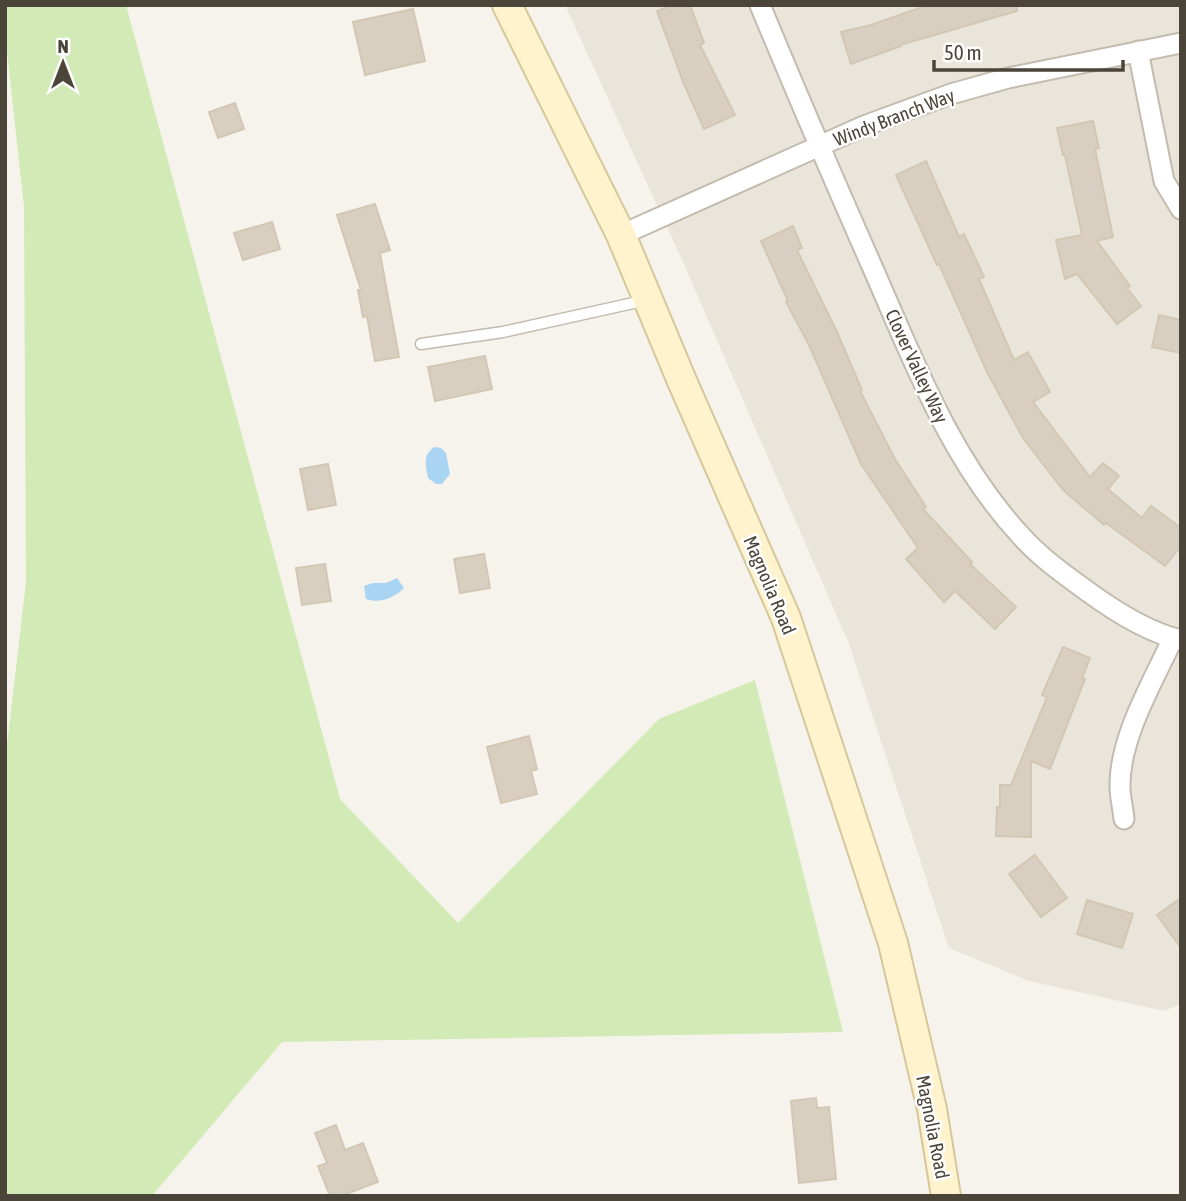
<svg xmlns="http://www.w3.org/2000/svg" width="1186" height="1201" viewBox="0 0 1186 1201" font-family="'Asap Condensed',sans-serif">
	<rect width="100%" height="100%" fill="#f6f3ec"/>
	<!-- residential -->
	<path fill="#eae5da" d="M565,5H1181V1004L1164,1011L1029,981L949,948L849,644L683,262Z"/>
	<!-- green -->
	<path fill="#d2eab5" d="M5,5H126L340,799L458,923L659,719L755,680L843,1032L282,1042L152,1196H5V762L26,582L24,207L5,33Z"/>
	<!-- water -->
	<path fill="#a9d4f2" d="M434,447L441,448L446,453L450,474L442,484H436L428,478C426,465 422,456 434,447Z
		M397,578L404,588C394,598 380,604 366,599L364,586L373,583H386Z"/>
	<!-- building -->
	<path fill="#d8cfc1" stroke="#d3c7b4" stroke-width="2" d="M673,5H690L704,43L700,45L735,115L704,129L684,84L657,11Z
		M928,5H1017V11L900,45L901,46L851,64L841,32L871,25Z
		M413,9L425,61L365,75L353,22Z
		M235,103L244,129L218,138L209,112Z
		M1093,121L1099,148L1095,149L1113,237L1097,241L1130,286L1127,288L1141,306L1117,324L1077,274L1065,279L1056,240L1082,235L1065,155H1063L1057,128Z
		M926,161L959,237L964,234L984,277L979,279L1014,360L1028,352L1050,392L1033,402L1090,477L1103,463L1119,476L1108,489L1142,518L1151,506L1181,528V546L1165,566L1106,523L1104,525L1063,490L1023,438L987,372L939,264L937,265L896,175Z
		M375,204L390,250L380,253L399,357L375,361L367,316L363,317L358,290H361L337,215Z
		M272,222L280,249L243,260L234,233Z
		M793,226L802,248L797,250L837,332L862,390L860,391L895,459L926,507L923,509L972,562L970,564L1016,607L995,629L955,591L944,602L906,559L918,548L861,464L809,345L786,302L788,301L761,241Z
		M1159,315L1181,320V353L1152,347Z
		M485,356L492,389L435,401L428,367Z
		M328,464L336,505L308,510L300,469Z
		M484,554L490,588L460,593L454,559Z
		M325,564L331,601L302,605L296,568Z
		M1063,647L1090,658L1082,678L1085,679L1050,769L1031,761V837L996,836L997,807H1000V785H1011L1047,697L1042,695Z
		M529,736L537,769L531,771L537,794L501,803L487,747Z
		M1035,855L1067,898L1041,917L1009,874Z
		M1181,898V948L1157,915Z
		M1087,900L1133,914L1122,948L1077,934Z
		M816,1098L817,1108L829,1107L836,1179L799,1183L791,1101Z
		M336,1125L345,1150L363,1143L378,1182L341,1196H330L318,1166L327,1163L315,1133Z"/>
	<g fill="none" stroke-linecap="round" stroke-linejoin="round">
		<defs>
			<path id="lane" d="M421,344L503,332L647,300"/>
			<path id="street" d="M760,5C796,92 833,178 871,264C913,359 950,460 1022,537C1041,558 1065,575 1087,591C1113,610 1150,633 1181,640
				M1138,51L1164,181L1181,209
				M621,235L864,126L951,94L1008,78L1181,43
				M1124,819C1123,808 1120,797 1120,787C1119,738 1153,682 1173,638"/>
			<path id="secondary" d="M507,5L621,235L682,381L786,618L893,943L932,1109L946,1196"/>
		</defs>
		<!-- lane casing -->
		<use href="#lane" stroke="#c2bbae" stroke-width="13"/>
		<!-- street casing -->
		<use href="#street" stroke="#c2bbae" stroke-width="23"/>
		<!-- secondary casing -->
		<use href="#secondary" stroke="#d6c79b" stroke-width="32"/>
		<!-- lane -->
		<use href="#lane" stroke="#fff" stroke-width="10"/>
		<!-- street -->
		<use href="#street" stroke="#fff" stroke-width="19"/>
		<!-- secondary -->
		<use href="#secondary" stroke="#fff3cd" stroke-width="28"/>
	</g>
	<g text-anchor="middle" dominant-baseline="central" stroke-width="5" stroke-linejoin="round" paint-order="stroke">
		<!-- street labels -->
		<g font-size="19" fill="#4b4439" stroke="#fff">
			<text transform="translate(894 117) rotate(-21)">Windy Branch Way</text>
			<text transform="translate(917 366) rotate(65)">Clover Valley Way</text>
			<text transform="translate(770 585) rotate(67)">Magnolia Road</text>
			<text transform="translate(933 1127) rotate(79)">Magnolia Road</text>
		</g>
	</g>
	<!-- border -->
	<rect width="1186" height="1201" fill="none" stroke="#4b4439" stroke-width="14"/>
	<!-- north arrow -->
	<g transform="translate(63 63)" stroke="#ffffff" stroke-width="5" paint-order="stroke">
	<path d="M0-5L12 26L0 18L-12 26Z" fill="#4b4439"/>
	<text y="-10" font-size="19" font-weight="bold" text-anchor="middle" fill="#4b4439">N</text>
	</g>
	<!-- scale -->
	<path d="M934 60v10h189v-10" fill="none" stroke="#4b4439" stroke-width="3.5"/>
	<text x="944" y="60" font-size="21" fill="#4b4439" stroke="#ffffff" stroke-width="5" paint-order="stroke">50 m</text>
</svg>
